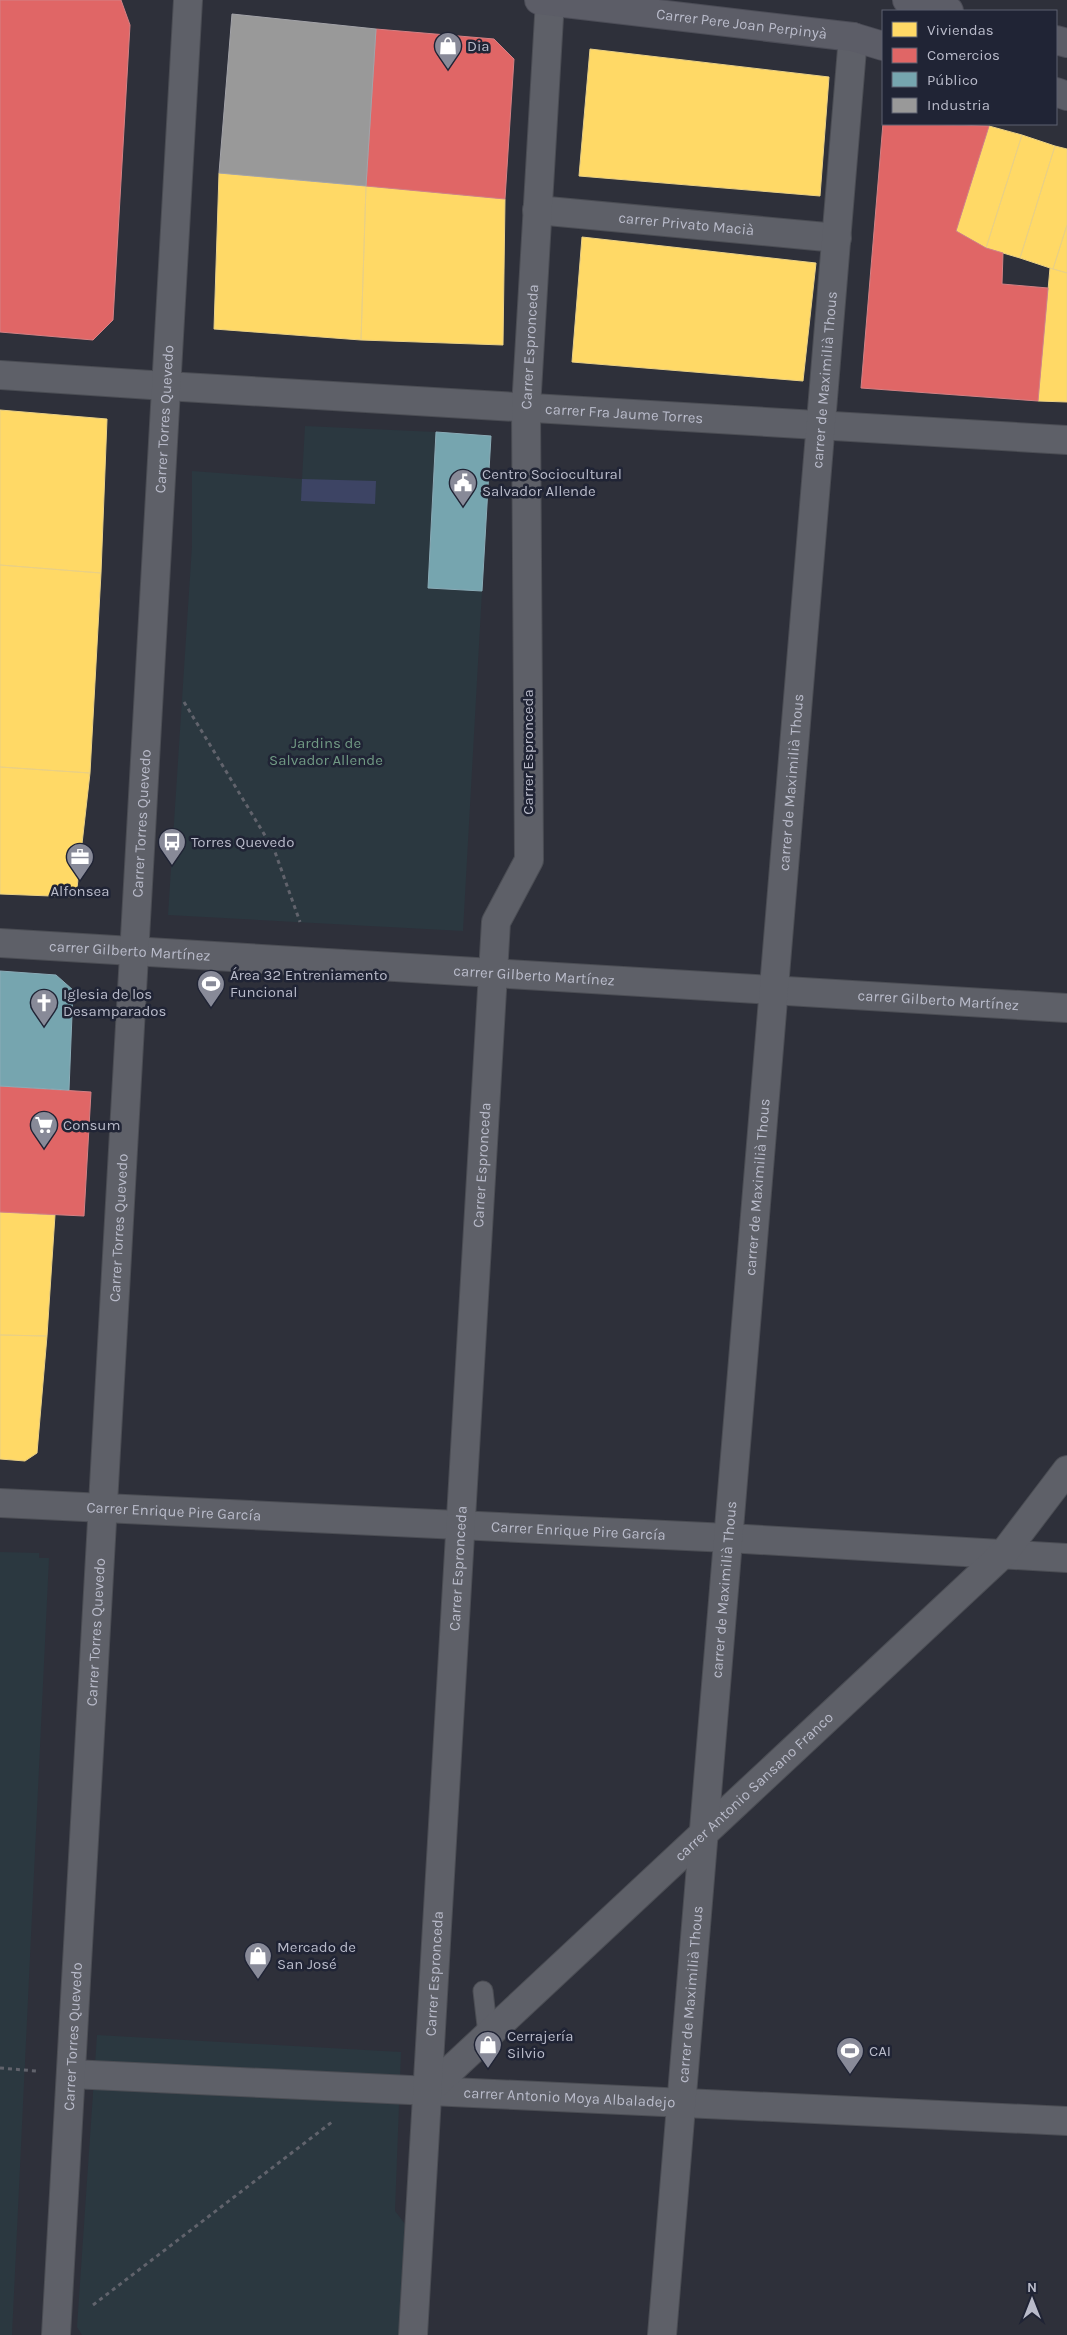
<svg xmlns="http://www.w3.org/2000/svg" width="1067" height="2335" viewBox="0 0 1067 2335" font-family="Karla,sans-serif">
	<rect width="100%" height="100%" fill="#2e303a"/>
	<!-- green -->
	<path fill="#2b3840" d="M305,426L436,432L428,588L482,591L463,931L168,915L192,546V471L302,479Z
		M0,1552L39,1553V1558H49L12,2335H0Z
		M97,2035L401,2052L395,2211L408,2228L402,2335H82L77,2327Z"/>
	<!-- water -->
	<path fill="#3d4464" d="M302,479L376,481L375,504L301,501Z"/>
	<!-- homes -->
	<path fill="#ffd966" stroke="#ead084" d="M590,49L829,77L820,196L579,176Z
		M989,126L1022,135L986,248L956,231Z
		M1022,135L1055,146L1020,258L986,248Z
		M1055,146L1067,149V225L1053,269L1020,258Z
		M219,173L366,186L361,340L214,329Z
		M366,186L505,199L503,345L361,340Z
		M1067,225V273L1053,269Z
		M582,237L816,263L803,381L572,362Z
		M1050,268L1067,273V402L1038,401Z
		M0,410L107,419L101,573L0,565Z
		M0,565L101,573L90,773L0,767Z
		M0,767L90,773L76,897L0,894Z
		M0,1212L55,1215L47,1336L0,1335Z
		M0,1335L47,1336L37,1453L25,1461L0,1459Z"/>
	<!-- shops -->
	<path fill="#e06666" stroke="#d48084" d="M0,0H121L130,25L113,320L93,340L0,332Z
		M376,29L494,39L514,59L505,199L366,186Z
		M883,123L989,126L956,231L986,248L1003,253L1002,284L1048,288L1038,401L861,388Z
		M0,1086L91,1092L84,1216L0,1212Z"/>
	<!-- public -->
	<path fill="#76a5af" stroke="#8aacb7" d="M436,432L491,436L482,591L428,588Z
		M0,971L56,975L73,990L69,1090L0,1086Z"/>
	<!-- industry -->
	<path fill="#999" stroke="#a3a3a8" d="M232,14L376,29L366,186L219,173Z"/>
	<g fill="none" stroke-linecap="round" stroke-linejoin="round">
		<defs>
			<path id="service" d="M483,1991L488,2034"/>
			<path id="pedestrian" d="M0,375L166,386"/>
			<g id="minor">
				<path id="s1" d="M537,210L837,238"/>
				<path id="s2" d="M166,386L1067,440"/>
				<path id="s3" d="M0,943L1067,1008"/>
				<path id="s4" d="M0,1503L728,1538L1067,1558"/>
				<path id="s5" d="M71,2074L1067,2121"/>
				<path id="s6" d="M428,2091L1004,1553L1067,1470"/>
				<path id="s7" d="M56,2335L188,0"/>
				<path id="s8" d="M413,2335L496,922L529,860L526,408L550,0"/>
				<path id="s9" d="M662,2335L853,37"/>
			</g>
			<g id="secondary">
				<path id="s10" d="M539,0L853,37L883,46"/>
				<path d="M907,0L949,11"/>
				<path d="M1056,40L1067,43"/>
				<path d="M1056,92L1067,96"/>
			</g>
		</defs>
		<!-- service casing -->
		<use href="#service" stroke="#4b4d54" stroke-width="21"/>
		<!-- pedestrian casing -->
		<use href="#pedestrian" stroke="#4b4d54" stroke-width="30"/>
		<!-- minor casing -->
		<use href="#minor" stroke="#4b4d54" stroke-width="30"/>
		<!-- secondary casing -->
		<use href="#secondary" stroke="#4c4d57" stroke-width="30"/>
		<!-- path -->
		<path stroke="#61636c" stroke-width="3" stroke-dasharray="4 4" stroke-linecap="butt" d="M184,702L275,852L300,922
			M0,2068L36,2071
			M93,2305L332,2122"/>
		<!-- service -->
		<use href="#service" stroke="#5e6068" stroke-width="19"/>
		<!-- pedestrian -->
		<use href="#pedestrian" stroke="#5e6068" stroke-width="28"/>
		<!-- minor -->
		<use href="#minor" stroke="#5e6068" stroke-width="28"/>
		<!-- secondary -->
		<use href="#secondary" stroke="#5c5d67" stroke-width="28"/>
	</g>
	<!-- icons -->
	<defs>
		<symbol id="shop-pin" viewBox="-11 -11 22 30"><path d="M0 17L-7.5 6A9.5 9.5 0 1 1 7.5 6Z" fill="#888a98" stroke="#202435"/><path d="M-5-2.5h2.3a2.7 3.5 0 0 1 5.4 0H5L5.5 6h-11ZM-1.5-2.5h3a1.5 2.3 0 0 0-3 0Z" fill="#fff"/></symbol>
		<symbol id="civic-pin" viewBox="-11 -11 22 30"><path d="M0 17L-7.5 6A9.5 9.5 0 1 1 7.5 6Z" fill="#888a98" stroke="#202435"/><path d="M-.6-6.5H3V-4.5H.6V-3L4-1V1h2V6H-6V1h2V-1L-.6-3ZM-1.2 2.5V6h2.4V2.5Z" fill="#fff"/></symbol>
		<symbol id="bus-pin" viewBox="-11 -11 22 30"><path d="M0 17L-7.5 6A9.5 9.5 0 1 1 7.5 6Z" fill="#888a98" stroke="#202435"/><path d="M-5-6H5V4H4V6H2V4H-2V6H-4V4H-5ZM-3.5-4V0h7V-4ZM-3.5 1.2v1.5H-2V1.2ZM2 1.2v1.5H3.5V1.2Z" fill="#fff"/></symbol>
		<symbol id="office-pin" viewBox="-11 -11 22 30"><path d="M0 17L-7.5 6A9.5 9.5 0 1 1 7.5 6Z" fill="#888a98" stroke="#202435"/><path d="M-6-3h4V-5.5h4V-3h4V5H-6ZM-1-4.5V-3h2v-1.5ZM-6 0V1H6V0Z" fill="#fff"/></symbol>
		<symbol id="stadium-pin" viewBox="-11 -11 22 30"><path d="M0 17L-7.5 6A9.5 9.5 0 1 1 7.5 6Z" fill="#888a98" stroke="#202435"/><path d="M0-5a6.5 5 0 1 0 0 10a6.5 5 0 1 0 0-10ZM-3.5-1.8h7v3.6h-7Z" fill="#fff"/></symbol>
		<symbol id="church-pin" viewBox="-11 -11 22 30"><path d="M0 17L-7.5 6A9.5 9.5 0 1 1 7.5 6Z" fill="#888a98" stroke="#202435"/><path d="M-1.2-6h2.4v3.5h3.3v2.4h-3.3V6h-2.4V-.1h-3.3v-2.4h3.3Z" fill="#fff"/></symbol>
		<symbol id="supermarket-pin" viewBox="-11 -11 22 30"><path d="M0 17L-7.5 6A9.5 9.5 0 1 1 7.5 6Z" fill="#888a98" stroke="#202435"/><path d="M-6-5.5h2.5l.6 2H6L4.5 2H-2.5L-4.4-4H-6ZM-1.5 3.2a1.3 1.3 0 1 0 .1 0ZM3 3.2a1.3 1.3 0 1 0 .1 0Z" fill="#fff"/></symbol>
	</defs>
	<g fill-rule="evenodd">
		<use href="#shop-pin" x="432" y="30" width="32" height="43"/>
		<use href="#civic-pin" x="447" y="467" width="32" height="43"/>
		<use href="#bus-pin" x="156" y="826" width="32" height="43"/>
		<use href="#office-pin" x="64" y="841" width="32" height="43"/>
		<use href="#stadium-pin" x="195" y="968" width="32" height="43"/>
		<use href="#church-pin" x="28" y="987" width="32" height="43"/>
		<use href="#supermarket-pin" x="28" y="1109" width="32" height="43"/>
		<use href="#shop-pin" x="242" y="1940" width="32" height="43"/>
		<use href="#shop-pin" x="472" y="2029" width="32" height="43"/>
		<use href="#stadium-pin" x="834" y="2035" width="32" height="43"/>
	</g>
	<g text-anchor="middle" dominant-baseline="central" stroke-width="5" stroke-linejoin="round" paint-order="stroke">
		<!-- street labels -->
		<g font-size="15" fill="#b9bbca" stroke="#202435">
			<text stroke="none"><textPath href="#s10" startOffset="204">Carrer Pere Joan Perpinyà</textPath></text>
			<text stroke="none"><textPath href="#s1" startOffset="150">carrer Privato Macià</textPath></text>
			<text stroke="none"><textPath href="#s8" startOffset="1999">Carrer Espronceda</textPath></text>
			<text stroke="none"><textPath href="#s9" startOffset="1962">carrer de Maximilià Thous</textPath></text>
			<text stroke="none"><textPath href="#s2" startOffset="459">carrer Fra Jaume Torres</textPath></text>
			<text stroke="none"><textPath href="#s7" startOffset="1919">Carrer Torres Quevedo</textPath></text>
			<text transform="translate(528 752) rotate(-90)">Carrer Espronceda</text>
			<text stroke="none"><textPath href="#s9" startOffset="1558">carrer de Maximilià Thous</textPath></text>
			<text stroke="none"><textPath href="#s7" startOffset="1514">Carrer Torres Quevedo</textPath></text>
			<text stroke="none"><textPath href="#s3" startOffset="130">carrer Gilberto Martínez</textPath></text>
			<text stroke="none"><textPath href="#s3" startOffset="535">carrer Gilberto Martínez</textPath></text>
			<text stroke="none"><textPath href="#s3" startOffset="940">carrer Gilberto Martínez</textPath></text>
			<text stroke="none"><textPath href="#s8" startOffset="1172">Carrer Espronceda</textPath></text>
			<text stroke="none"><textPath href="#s9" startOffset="1152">carrer de Maximilià Thous</textPath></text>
			<text stroke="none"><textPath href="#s7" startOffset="1109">Carrer Torres Quevedo</textPath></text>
			<text stroke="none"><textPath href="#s4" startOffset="174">Carrer Enrique Pire García</textPath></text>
			<text stroke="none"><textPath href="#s4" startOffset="579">Carrer Enrique Pire García</textPath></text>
			<text stroke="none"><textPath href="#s8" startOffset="768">Carrer Espronceda</textPath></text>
			<text stroke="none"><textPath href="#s9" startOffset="748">carrer de Maximilià Thous</textPath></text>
			<text stroke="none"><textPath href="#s7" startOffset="704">Carrer Torres Quevedo</textPath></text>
			<text stroke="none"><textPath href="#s6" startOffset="446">carrer Antonio Sansano Franco</textPath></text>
			<text stroke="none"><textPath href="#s8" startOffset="362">Carrer Espronceda</textPath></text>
			<text stroke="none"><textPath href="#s9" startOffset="342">carrer de Maximilià Thous</textPath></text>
			<text stroke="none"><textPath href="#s7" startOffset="299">Carrer Torres Quevedo</textPath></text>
			<text stroke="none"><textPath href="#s5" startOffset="499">carrer Antonio Moya Albaladejo</textPath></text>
		</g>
		<!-- poi labels -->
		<g font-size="15" fill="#b9bbca" stroke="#202435" text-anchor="start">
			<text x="467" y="46">Dia</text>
			<text x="482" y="474">Centro Sociocultural<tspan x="482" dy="17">Salvador Allende</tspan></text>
			<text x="191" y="842">Torres Quevedo</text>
			<text x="80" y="891" text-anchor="middle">Alfonsea</text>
			<text x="230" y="975">Área 32 Entreniamento<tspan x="230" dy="17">Funcional</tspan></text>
			<text x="63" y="994">Iglesia de los<tspan x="63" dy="17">Desamparados</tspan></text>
			<text x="63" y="1125">Consum</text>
			<text x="277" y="1947">Mercado de<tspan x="277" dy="17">San José</tspan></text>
			<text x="507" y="2036">Cerrajería<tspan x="507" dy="17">Silvio</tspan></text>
			<text x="869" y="2051">CAI</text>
		</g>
		<!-- park labels -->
		<g font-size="15" fill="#719a84" stroke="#202435">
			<text x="326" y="743">Jardins de<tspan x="326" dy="17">Salvador Allende</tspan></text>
		</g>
	</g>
	<!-- legend -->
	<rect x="882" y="10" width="175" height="115" fill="#202435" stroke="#5d6071"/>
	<rect x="892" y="22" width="25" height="15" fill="#ffd966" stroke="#5d6071"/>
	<text x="927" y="35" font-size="15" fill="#b9bbca">Viviendas</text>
	<rect x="892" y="48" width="25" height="15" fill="#e06666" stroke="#5d6071"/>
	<text x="927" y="60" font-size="15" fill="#b9bbca">Comercios</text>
	<rect x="892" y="72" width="25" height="15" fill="#76a5af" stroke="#5d6071"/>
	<text x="927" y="85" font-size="15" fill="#b9bbca">Público</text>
	<rect x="892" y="98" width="25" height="15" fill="#999999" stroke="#5d6071"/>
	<text x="927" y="110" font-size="15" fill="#b9bbca">Industria</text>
	<!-- north arrow -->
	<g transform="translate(1032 2300)" stroke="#202435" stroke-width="4" paint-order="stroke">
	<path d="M0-4L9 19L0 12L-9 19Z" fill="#b9bbca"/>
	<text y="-8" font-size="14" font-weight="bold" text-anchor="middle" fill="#b9bbca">N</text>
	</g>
</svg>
